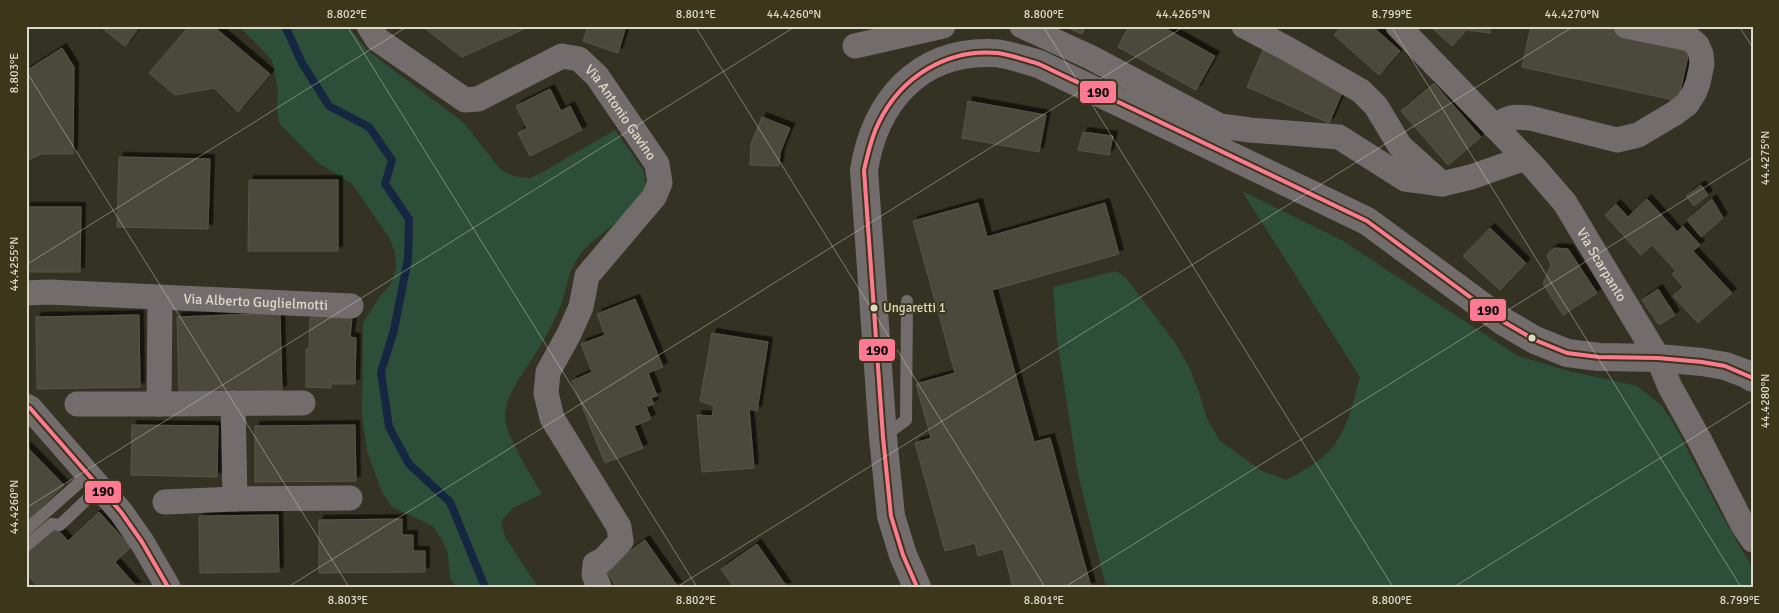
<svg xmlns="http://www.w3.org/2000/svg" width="1779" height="613" viewBox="0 0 1779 613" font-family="Signika,sans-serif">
	<defs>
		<filter id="shadow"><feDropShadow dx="4.5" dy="-4.5" stdDeviation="0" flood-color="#0009"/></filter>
	</defs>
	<rect width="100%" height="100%" fill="#343223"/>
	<!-- green -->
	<path fill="#2d4f3a" d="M239,26H348L367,50L464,123L500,169L513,176L529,178L543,172L615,130L643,170L647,187C642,194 638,203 632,209C617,224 597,235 583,251C565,272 568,293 557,314C551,328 543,342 535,354C524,373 506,393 505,415C504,433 532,477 542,494L513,508L501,521L505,537L538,587H456L450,579L448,554L442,540L433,526L392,507L382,492L367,451L362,414L363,323L380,296L391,284L396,268L395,252L389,237L352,184L317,162L279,123L277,108L278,91L272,60Z
		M1242,191L1343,241L1518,356L1565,370L1637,386L1661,405L1673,422L1720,512L1753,569V587H1106L1078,474L1057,340L1053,287L1116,271L1127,279L1176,344L1189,367L1199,392L1207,419L1220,441L1262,471L1286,480C1301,472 1316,464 1328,452C1347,434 1353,402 1360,377Z"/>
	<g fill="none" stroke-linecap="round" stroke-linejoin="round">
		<!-- stream -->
		<path stroke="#152740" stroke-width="8" d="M285,26L302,63L329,106L369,127L392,160L385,184L409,219L408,259L394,330L381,372L389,427L409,464L450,502L485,587"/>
	</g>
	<!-- building -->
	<path fill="#4b493b" stroke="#585649" filter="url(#shadow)" d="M99,26H140L125,46Z
		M189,26H213L270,74L238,112L214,88L175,95L149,73Z
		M422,26H522L524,29L462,57Z
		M588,26H626L618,53L583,41Z
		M1063,26H1086L1082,34Z
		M1129,26H1161L1215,56L1196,90L1118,47Z
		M1342,26H1372L1400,51L1379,75L1334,35Z
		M1430,26H1491L1490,33L1467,30L1452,46Z
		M1531,26H1594L1690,47L1678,101L1522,67Z
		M62,48L74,67L73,154H41L26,161V71Z
		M1263,50L1345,86L1329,123L1247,87Z
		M1434,83L1481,137L1448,165L1401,111Z
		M550,89L561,111L570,106L582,130L530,156L518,133L527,128L516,106Z
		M968,101L1046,115L1039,152L962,138Z
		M762,117L790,128L780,153L779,166L750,165L751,144Z
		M1083,132L1113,136L1109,155L1078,150Z
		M119,157L210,159L208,229L117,227Z
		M249,180H338V251H248Z
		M1701,185L1708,195L1694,206L1686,196Z
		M1647,199L1677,232L1683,226L1700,245L1693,251L1732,293L1698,323L1673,296L1683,287L1672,274L1676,271L1652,245L1641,255L1605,215L1616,204L1628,217Z
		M1712,199L1723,218L1701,237L1687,220Z
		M978,203L987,237L1105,203L1119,254L992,290L1034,442L1050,438L1091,587H1013L1003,549L978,556L975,543L945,551L915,443L931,438L916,384L955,373L913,221Z
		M26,207H81L80,272H26Z
		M1490,228L1526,263L1500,290L1463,256Z
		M1555,248L1568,249L1597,293L1563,315L1543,284L1551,265L1547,256L1550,251Z
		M1658,289L1675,315L1659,325L1642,300Z
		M635,299L663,367L648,373L657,396L651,398L654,404L646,407L651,419L634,426L643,448L605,463L572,381L592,372L581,344L605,335L597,314Z
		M280,313L282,390L179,393L177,317Z
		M139,315L140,387L37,389L36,317Z
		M310,318H352L350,337L356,338L355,384H331V388L306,387V349L309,348Z
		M712,333L768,342L757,411L749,409L754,468L702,472L697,415L712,416L714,406L700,401Z
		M132,425L218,426L217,477L131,475Z
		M355,425L356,481L255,482V426Z
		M26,446L64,485L26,522Z
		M99,512L131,547L115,562L137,587H38L26,573V554L56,528L68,541Z
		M278,515L279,572L200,573L199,516Z
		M402,519V535H413V551H425V572L319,573V520Z
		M645,540L678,587H617L605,569Z
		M757,544L787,587H734L721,569Z"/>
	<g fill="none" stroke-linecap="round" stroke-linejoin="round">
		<!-- service -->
		<path stroke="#726d6c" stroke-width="12" d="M883,437L906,420L907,301
			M26,530L89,474
			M26,546L52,524L60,525L100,487"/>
		<!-- minor -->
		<g stroke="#726d6c" stroke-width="25">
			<path id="s1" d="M369,26L377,39L465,100L478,99L562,56L579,59L597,76L657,164L660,183L654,197L587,276L581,307L569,334L548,372L546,393L552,418L619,527L621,541L603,560L595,564L594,575L599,587"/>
			<path d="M1022,26L1090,57L1220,126L1250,130L1339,137L1405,179L1442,184L1471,177L1525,158"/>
			<path d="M1244,26L1286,48L1361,91L1376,106L1400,146L1442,184"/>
			<path id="s2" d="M1398,26L1534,167L1565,203L1658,358L1670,387L1699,439L1743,525L1753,540"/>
			<path d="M855,46L943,26"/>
			<path d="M1494,126C1509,117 1513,116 1530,118L1617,140L1638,135L1675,113L1687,104L1694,93L1698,83L1702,64L1701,54L1697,45L1690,39L1626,26"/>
			<path id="s3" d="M26,293L49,292L351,306"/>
			<path d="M160,298L159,404L303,403"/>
			<path d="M233,403L235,499"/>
			<path d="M77,404H159"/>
			<path d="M26,406L30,408L121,512L142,542L168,587"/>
			<path d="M165,502L235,499L350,498"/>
		</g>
		<!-- tertiary -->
		<path stroke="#726d6c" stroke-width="28" d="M917,587L903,555L891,516L883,437L864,170C875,102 918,51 991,53C1006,53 1024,60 1039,64L1367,221L1504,322L1535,340L1567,353L1599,357L1658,358L1702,362L1725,366L1744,373L1753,378"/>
		<defs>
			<path id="bus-1" d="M26,406L30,408L121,512L142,542L168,587
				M917,587L903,555L891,516L883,437L864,170C868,154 871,137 879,122C901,77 947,48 998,53C1012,55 1025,60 1039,64L1367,221L1504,322L1535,340L1567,353L1599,357L1658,358L1702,362L1725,366L1753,378"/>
		</defs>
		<!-- bus-1 casing -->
		<use href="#bus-1" stroke="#3c371b" stroke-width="8"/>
		<!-- bus-1 -->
		<use href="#bus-1" stroke="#fe7a93" stroke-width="4"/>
	</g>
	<!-- ticks -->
	<path fill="none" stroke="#dcdac9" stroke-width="1" stroke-opacity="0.45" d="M347,26L697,587M695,26L1045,587M1043,26L1393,587M1391,26L1741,587M1739,26L1753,48M26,71L349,587M26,265L408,26M26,508L796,26M288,587L1185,26M677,587L1574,26M1065,587L1753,157M1454,587L1753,400"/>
	<!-- markers -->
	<g fill="#dcdac9" stroke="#3c371b" stroke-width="2">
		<circle cx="874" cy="308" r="4.5"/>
		<circle cx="1532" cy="338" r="4.5"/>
	</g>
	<g text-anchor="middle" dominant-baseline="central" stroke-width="4" stroke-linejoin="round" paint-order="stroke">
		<!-- bus labels -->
		<g font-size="13" fill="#dcdac9" stroke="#3c371b" text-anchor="start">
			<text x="883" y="308">Ungaretti 1</text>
		</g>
		<!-- street labels -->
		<g font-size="14" fill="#dcdac9" stroke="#3c371b">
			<text stroke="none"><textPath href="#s1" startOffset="315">Via Antonio Gavino</textPath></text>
			<text stroke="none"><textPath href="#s2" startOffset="315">Via Scarpanto</textPath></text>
			<text stroke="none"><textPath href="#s3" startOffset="230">Via Alberto Guglielmotti</textPath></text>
		</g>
	</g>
	<g stroke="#3c371b" stroke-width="2">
		<rect x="1079" y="80" width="38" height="24" rx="5" fill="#fe7a93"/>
		<rect x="1469" y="298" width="38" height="24" rx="5" fill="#fe7a93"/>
		<rect x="858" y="338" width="38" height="24" rx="5" fill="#fe7a93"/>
		<rect x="84" y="480" width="38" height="24" rx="5" fill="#fe7a93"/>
	</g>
	<g font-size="14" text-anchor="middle" font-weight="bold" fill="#111">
		<text x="1098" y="97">190</text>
		<text x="1488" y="315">190</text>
		<text x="877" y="355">190</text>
		<text x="103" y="496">190</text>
	</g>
	<!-- border -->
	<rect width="1779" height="613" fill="none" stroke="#3c371b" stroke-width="55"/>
	<rect x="28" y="28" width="1724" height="558" fill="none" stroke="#dcdac9" stroke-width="2"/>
	<g font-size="12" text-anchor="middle" fill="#dcdac9">
		<text x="347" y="18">8.802°E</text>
		<text x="696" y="18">8.801°E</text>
		<text x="794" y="18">44.4260°N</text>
		<text x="1044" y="18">8.800°E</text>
		<text x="1183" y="18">44.4265°N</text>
		<text x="1392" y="18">8.799°E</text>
		<text x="1572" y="18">44.4270°N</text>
		<text transform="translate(14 73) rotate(-90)" y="4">8.803°E</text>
		<text transform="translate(1765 158) rotate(-90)" y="4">44.4275°N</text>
		<text transform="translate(14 264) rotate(-90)" y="4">44.4255°N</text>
		<text transform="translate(1765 401) rotate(-90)" y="4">44.4280°N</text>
		<text transform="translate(14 507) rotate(-90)" y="4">44.4260°N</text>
		<text x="348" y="604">8.803°E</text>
		<text x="696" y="604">8.802°E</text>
		<text x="1044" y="604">8.801°E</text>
		<text x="1392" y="604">8.800°E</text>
		<text x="1740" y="604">8.799°E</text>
	</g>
</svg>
